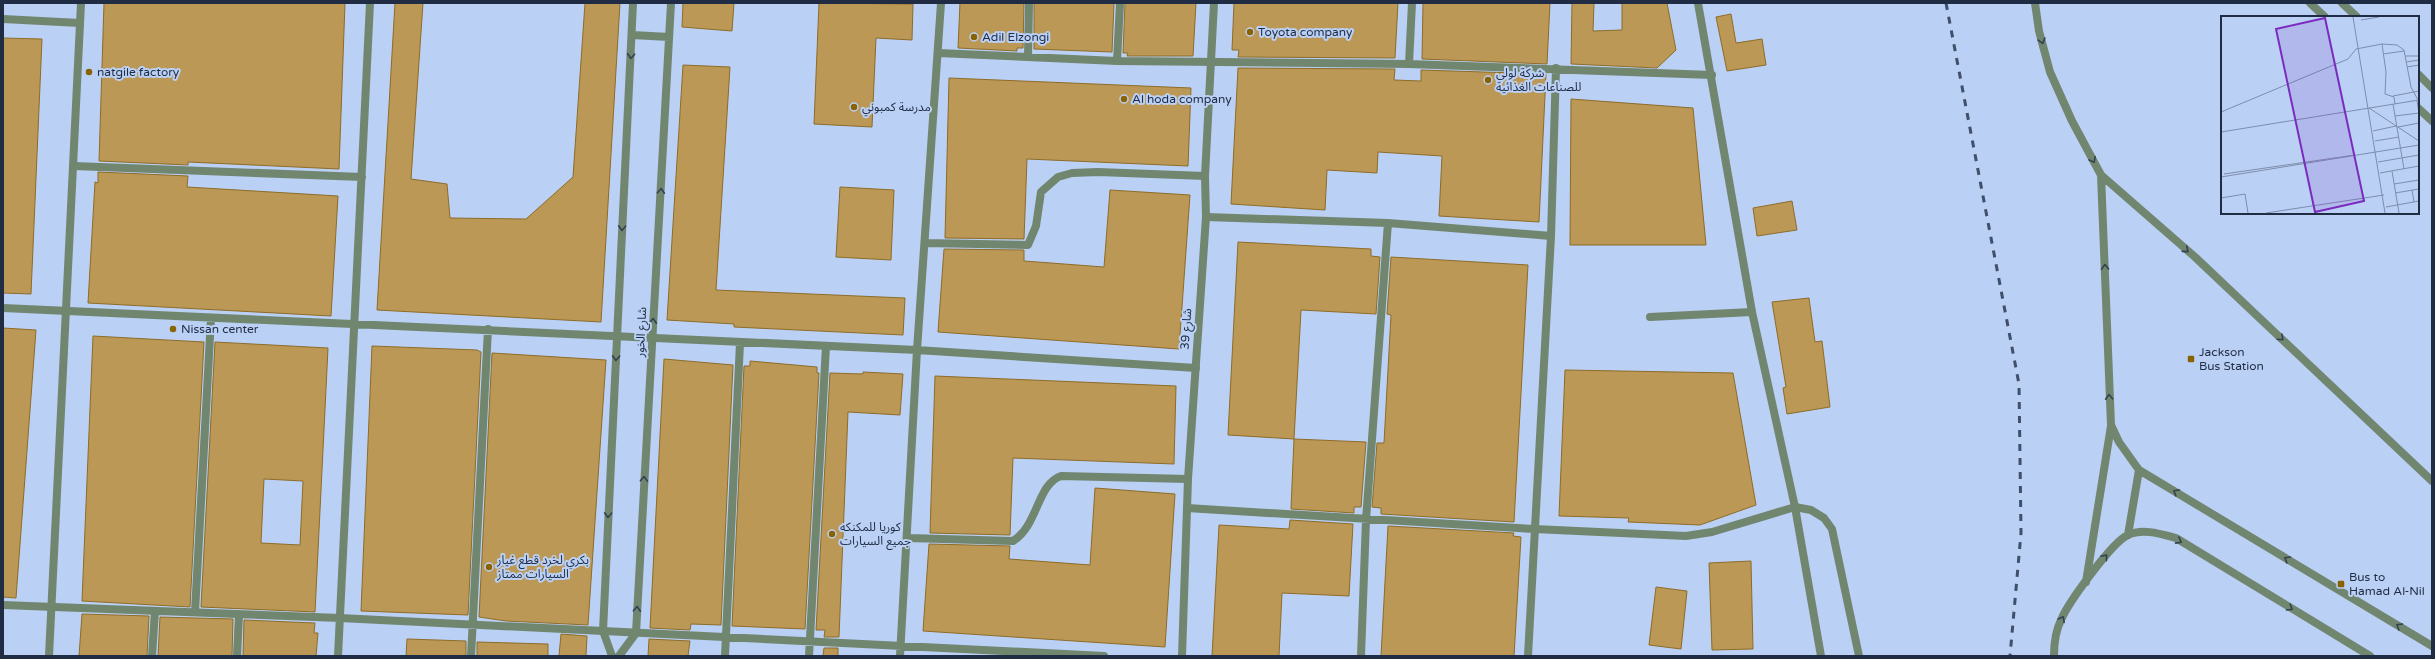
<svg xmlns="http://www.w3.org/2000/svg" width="2435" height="659" viewBox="0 0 2435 659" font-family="'Varela Round','Noto Sans Arabic',sans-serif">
	<rect width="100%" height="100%" fill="#bbd0f5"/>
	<!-- building -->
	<path fill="#bb9855" stroke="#8d6c27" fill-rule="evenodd" d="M104,3H345L339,169L188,162V165L99,161Z
		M395,3H423L411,179L447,184L450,218L526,219L573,177L585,3H620L601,322L377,310Z
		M683,3H734L732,31L682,27Z
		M819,3L913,4L912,40L876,38L872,127L814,124Z
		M960,3H1024L1023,48H1017V51L958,48Z
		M1034,3H1114L1112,52L1034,49Z
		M1125,3H1196L1193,56H1127L1128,53H1123Z
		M1234,3H1398L1395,58L1238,57L1239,50H1232Z
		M1423,3H1550L1547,64L1422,59Z
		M1572,3H1594L1593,31L1622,30V3H1667L1676,50L1657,68L1571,64Z
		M1731,14L1736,43L1762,39L1766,65L1727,71L1716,17Z
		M3,38L42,39L31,294L3,293Z
		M683,65L730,67L716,290L905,298L903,335L734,327V324L667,320Z
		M1238,68L1395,69L1394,80L1421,81V70L1546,74L1539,222L1439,216L1442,156L1378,152L1377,173L1327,170L1325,210L1231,204Z
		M949,78L1191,88L1188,166L1027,159L1024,239L945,238Z
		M1571,99L1693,108L1706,245H1570Z
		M98,172L188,176L187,187L338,196L331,316L88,303L95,182L98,183Z
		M840,187L894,190L891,260L836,257Z
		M1110,190L1190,195L1179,349L938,332L944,249L1024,250V261L1104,267Z
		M1792,201L1797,230L1757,236L1753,208Z
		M1238,242L1371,249V256L1380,257L1376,314L1301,310L1294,439L1228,435Z
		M1391,257L1528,265L1514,522L1381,514V508L1372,507L1377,443H1384L1391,315L1387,314Z
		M1809,298L1815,342L1822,341L1830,407L1787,414L1783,388L1786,387L1772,302Z
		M3,328L36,330L16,598L3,597Z
		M93,336L204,342L190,607L82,601Z
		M215,342L328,348L315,612L201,607ZM264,479L303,481L300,545L261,543Z
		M372,346L477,350L481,352L468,615L361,611Z
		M492,353L606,360L588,625L506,621L479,617Z
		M664,359L733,365L721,625L691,624L690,630L650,628Z
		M750,361L817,367V373H819L805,629L732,626L744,366H750Z
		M1565,370L1733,373L1756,505L1700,525L1628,522L1629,518L1559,516Z
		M863,372L903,374L900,415L848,412L839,637H824L825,630H816L830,373L863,374Z
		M935,376L1176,386L1174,464L1013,458L1010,535L930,533Z
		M1294,439L1366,442L1361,507H1354V513L1291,509Z
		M1095,488L1175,494L1165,647L923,631L929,544L1010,546L1009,559L1090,565Z
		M1290,520L1353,524L1349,596L1282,593L1279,656H1212L1219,525L1289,529Z
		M1388,526L1514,533L1513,536L1521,537L1514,656H1381Z
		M1751,561L1753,649L1712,650L1709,563Z
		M1656,587L1687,591L1681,649L1649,645Z
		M82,614L149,616L147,656H79Z
		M160,617L233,619L232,656H158Z
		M244,620L315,623L314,633H318L316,656H243Z
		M561,634L587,636L586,656H559Z
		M407,639L466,641V656H406Z
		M649,639L690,641L688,656H648Z
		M477,642L548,644V656H477Z
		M824,648H838V656H823Z"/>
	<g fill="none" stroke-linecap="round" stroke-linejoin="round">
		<!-- service -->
		<path stroke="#71866f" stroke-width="8" d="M2035,3L2039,31L2050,72L2072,121L2101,175L2195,257L2432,481
			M2310,3L2325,17
			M2342,3L2357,17
			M3,19L80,23
			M938,53L1117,61L1409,64L1712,75
			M1028,57L1029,3
			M1117,61L1120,3
			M1409,64L1412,3
			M2418,74L2432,88
			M2418,108L2432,121
			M74,166L362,177
			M2101,175L2111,425L2119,442L2139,470L2432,646
			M1206,217L1388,223L1551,236
			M925,243L1028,245L1036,226L1041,192L1058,177L1072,173L1098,172L1205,176
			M3,308L917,350L1196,368
			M1650,317L1752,312
			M1187,508L1534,529L1686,536L1712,532L1795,507L1811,510L1824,518L1832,529L1859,656
			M2128,535L2139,470
			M908,538L1013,541C1038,526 1037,484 1061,476L1188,479
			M2086,582L2111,426
			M3,605L340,618L1104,656
			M195,612L211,318
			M152,656L155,611
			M237,656L239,615
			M338,656L370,3
			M471,656L488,329
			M725,656L740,343
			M809,656L826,346
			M900,656L917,350L941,3
			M1361,656L1366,520L1388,223
			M1528,656L1551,236L1556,68
			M2054,656C2054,644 2055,632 2061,620C2068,603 2112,542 2128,535C2143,528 2161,534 2176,538L2370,656"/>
		<!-- minor -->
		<path stroke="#71866f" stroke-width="8" d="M632,35L669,37
			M612,656L603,631L633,3
			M619,656L636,633L671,3"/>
		<!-- tertiary -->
		<path stroke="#71866f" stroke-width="8" d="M1698,3L1752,312L1795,507L1821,656
			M49,656L81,3
			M1182,656L1188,479L1206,217L1205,176L1214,3"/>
		<!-- rail -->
		<path stroke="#404f6a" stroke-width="3" stroke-dasharray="7 7" stroke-linecap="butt" d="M1946,3L2019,384L2021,533L2010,656"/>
	</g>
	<!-- one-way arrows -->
	<defs><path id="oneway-chevron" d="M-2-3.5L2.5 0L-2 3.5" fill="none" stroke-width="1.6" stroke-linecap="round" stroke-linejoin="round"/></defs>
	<g stroke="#34424f">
		<use href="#oneway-chevron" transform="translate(2042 41) rotate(74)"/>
		<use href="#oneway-chevron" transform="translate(631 56) rotate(93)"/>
		<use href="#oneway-chevron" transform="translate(2093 160) rotate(62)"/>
		<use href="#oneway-chevron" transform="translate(661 191) rotate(-87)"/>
		<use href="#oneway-chevron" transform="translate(622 228) rotate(93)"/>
		<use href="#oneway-chevron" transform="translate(2186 250) rotate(41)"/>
		<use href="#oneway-chevron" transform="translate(2105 267) rotate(-92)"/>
		<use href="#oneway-chevron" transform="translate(653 321) rotate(-87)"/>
		<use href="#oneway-chevron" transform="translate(2281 338) rotate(43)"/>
		<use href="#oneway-chevron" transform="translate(616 358) rotate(93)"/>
		<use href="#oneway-chevron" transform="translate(2109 397) rotate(-93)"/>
		<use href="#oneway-chevron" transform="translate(644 479) rotate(-87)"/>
		<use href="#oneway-chevron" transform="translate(2176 492) rotate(-149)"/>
		<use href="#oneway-chevron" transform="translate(608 515) rotate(93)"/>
		<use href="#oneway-chevron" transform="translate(2179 541) rotate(28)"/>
		<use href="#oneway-chevron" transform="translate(2105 557) rotate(-50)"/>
		<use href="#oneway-chevron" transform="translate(2287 559) rotate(-149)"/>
		<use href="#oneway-chevron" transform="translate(2290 608) rotate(31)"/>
		<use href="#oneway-chevron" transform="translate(637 609) rotate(-87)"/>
		<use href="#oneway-chevron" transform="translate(2062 619) rotate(-62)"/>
		<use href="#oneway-chevron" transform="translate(2399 626) rotate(-149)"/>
	</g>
	<!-- markers -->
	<g fill="#896301" stroke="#bbd0f5" stroke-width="1.5">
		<circle cx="1250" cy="32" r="4"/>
		<circle cx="974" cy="37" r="4"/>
		<circle cx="89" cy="72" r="4"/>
		<circle cx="1488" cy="80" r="4"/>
		<circle cx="1124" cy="99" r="4"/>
		<circle cx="854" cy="107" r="4"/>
		<circle cx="173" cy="329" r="4"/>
		<rect x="2187" y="355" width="8" height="8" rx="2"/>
		<circle cx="832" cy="534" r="4"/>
		<circle cx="489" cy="567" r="4"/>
		<rect x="2337" y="580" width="8" height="8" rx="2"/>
	</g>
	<g text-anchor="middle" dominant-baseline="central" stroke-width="4" stroke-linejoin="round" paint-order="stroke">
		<!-- poi labels -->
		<g font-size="12" fill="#1f2c44" stroke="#bbd0f5" text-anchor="start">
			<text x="1258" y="32">Toyota company</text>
			<text x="982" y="37">Adil Elzongi</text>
			<text x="97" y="72">natgile factory</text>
			<text x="1496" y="73">شركة لولي<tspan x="1496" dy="14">للصناعات الغذائية</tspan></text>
			<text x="1132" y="99">Al hoda company</text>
			<text x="862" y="107">مدرسة كمبوني</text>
			<text x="181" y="329">Nissan center</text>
			<text x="2199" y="352">Jackson<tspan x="2199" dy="14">Bus Station</tspan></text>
			<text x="840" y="527">كوريا للمكنكه<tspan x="840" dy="14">جميع السيارات</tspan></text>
			<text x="497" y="560">بكري لخرد قطع غيار<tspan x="497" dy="14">السيارات ممتاز</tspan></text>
			<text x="2349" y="577">Bus to<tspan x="2349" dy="14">Hamad Al-Nil</tspan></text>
		</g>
		<!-- street labels -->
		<g font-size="12" fill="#1f2c44" stroke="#bbd0f5">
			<text transform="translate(1186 329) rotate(-86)">شارع 39</text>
			<text transform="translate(641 332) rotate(-87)">شارع الخور</text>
		</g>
	</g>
	<!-- overview -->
	<g transform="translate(2221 16)">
		<rect width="198" height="198" fill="#bbd0f5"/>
		<path fill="none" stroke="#7d8eae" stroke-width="1" d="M132,1L164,197M140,4L158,1M161,28L165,56L164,78L173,81L174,88M162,38L183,35M184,40H198M185,46L198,44M186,51L198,49M172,80L198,75M196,85L198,97M172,88L183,153M148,92L198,125M0,96L127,43L135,33L161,28L176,29L183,34L190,71L197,84M174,100L198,97M177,111L198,107M152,115L175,110M0,116L198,84M154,125L178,121M157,146L198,139M171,155L178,197M159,157L198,150M3,158L134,139M0,161L198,129M173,168L198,164M191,174L193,186M174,177L198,173M0,182L24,178L27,197M165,191L198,185M45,197L163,179"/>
		<path fill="#7b2cbf" fill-opacity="0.15" stroke="#7b2cbf" stroke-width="2" d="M104,2L143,185L94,196L55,13Z"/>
		<rect width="198" height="198" fill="none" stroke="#1f2c44" stroke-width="2"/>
	</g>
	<!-- border -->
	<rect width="2435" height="659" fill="none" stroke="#1f2c44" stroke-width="8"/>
</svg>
